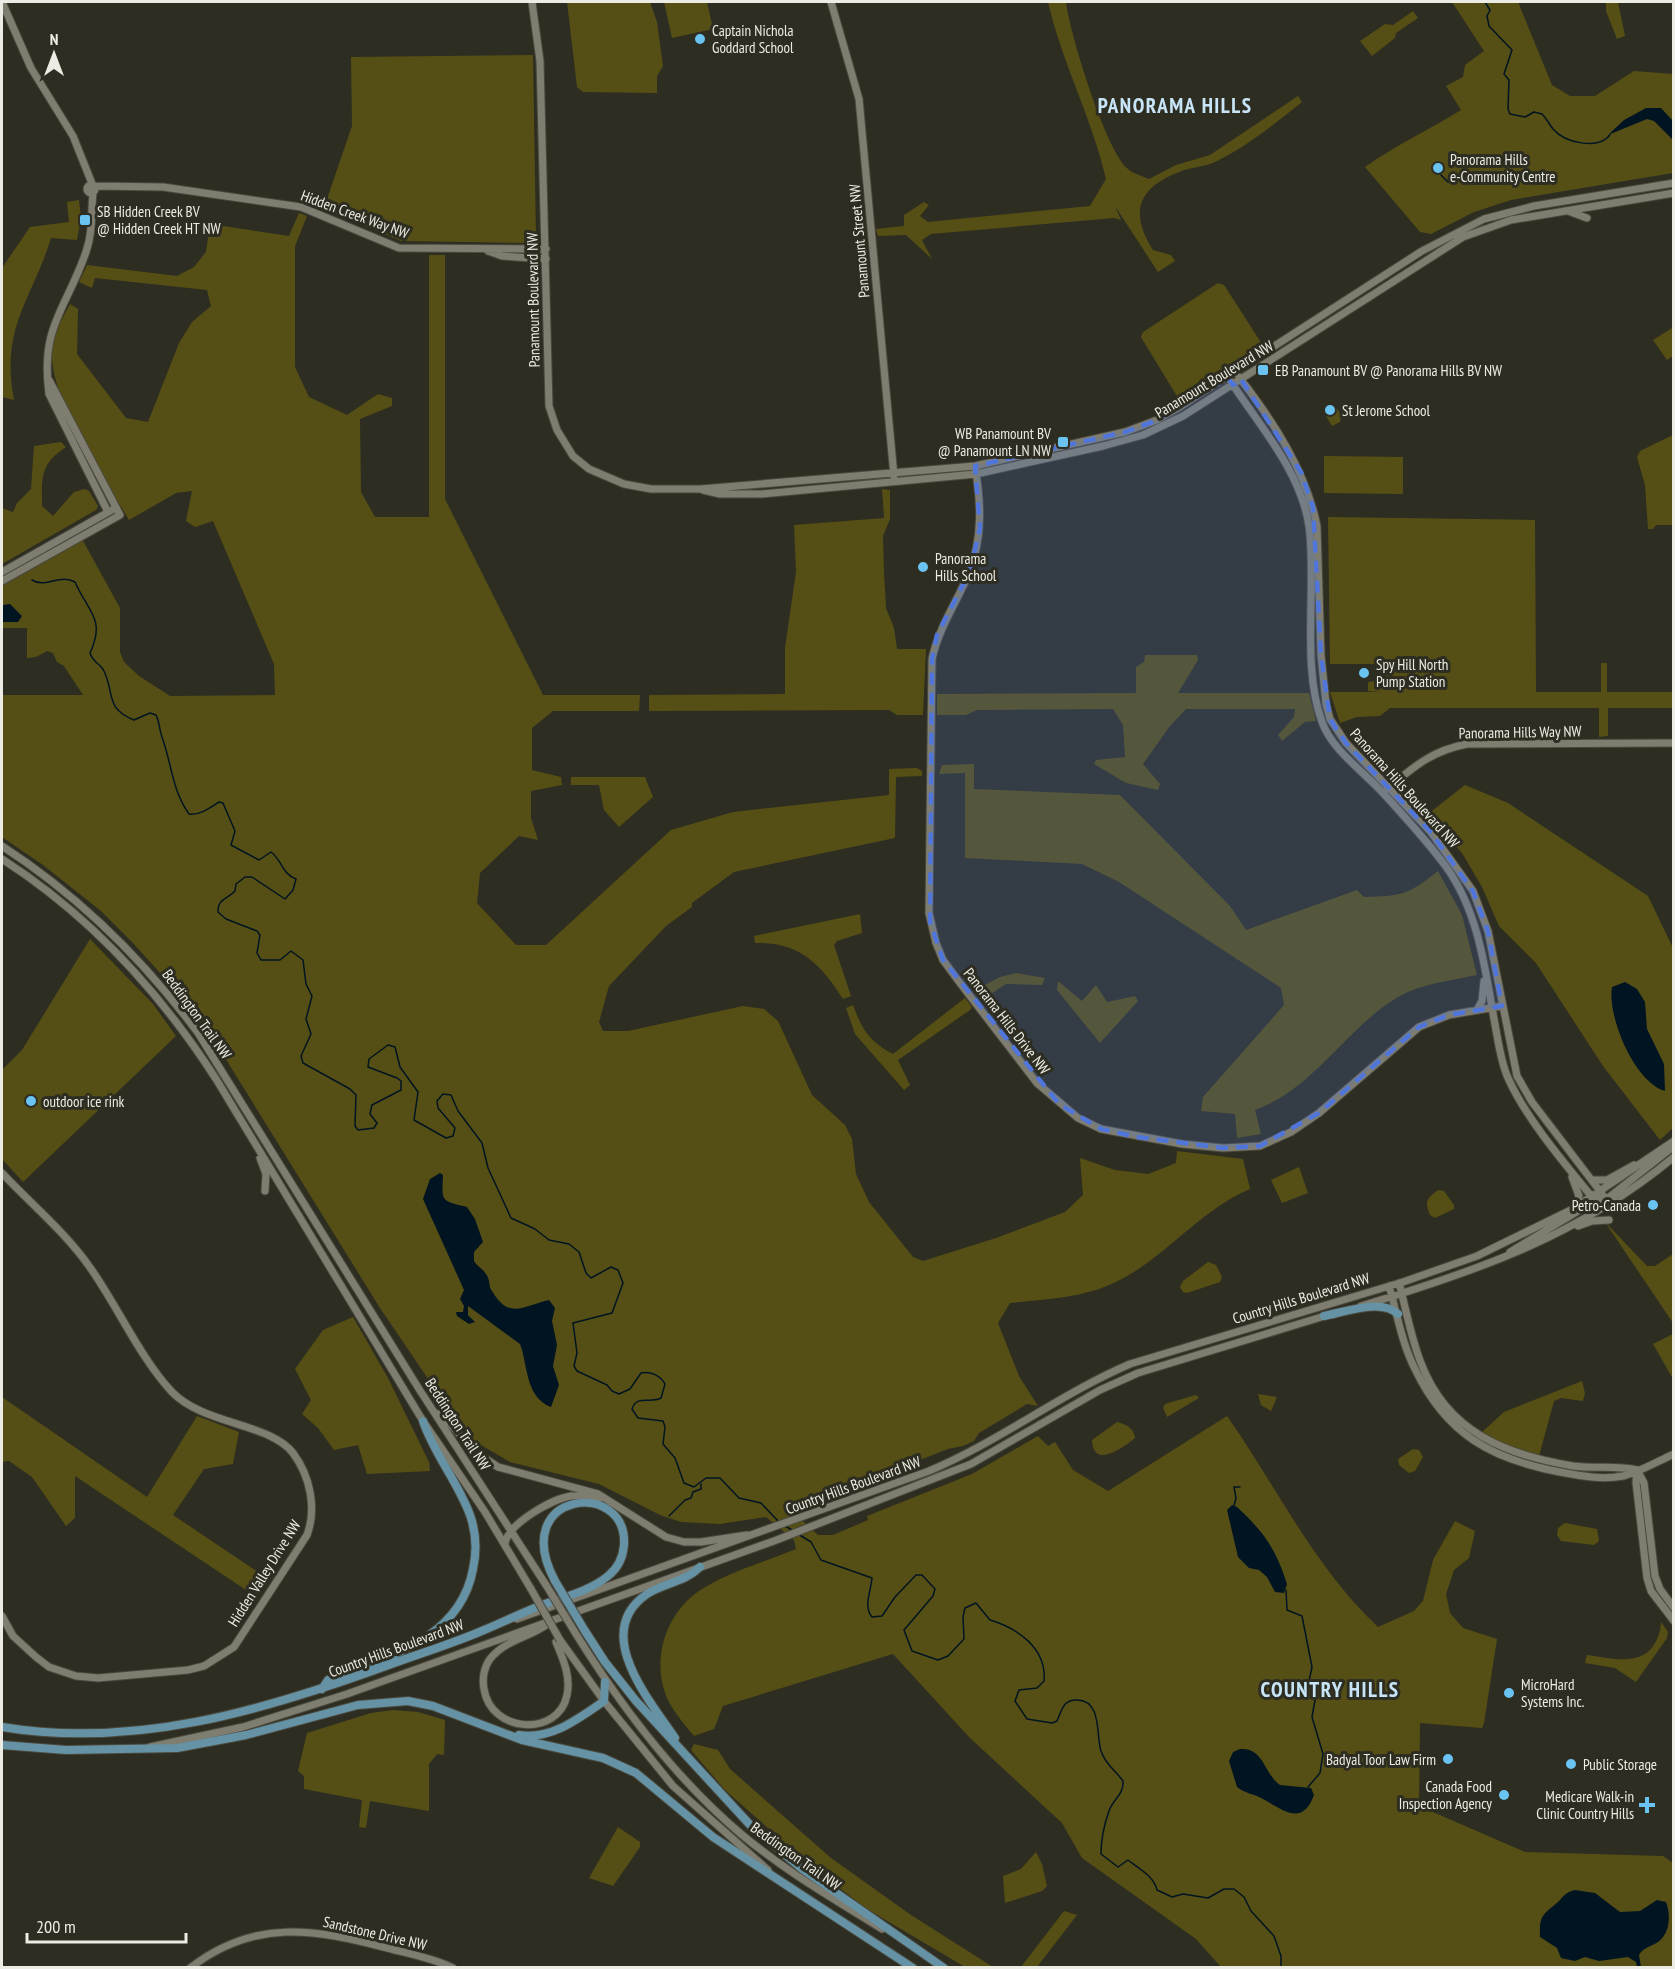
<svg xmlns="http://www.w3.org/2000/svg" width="1675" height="1969" viewBox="0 0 1675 1969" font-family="'PT Sans Narrow',sans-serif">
	<rect width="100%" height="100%" fill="#2e2d21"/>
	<!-- green -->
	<path fill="#564f15" d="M567,2H650L657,22L663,66L657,76V93L583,92L577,87Z
		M664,2H707L713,29L672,38Z
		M1048,2H1066C1069,31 1106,152 1128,169C1133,174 1143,176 1149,179L1176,165L1210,155L1298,96L1302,102C1276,123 1246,147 1215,162C1204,167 1191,167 1179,172C1138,188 1129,212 1153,250L1171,255L1175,261L1158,272L1115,206L1121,220L1114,218L931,234L922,240L932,259L906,235L878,236L876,229L904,226V215L924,202L929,205L920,216L928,222L1090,206L1106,179C1092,118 1062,63 1048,2Z
		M1452,2H1518L1552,85L1570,96H1595L1634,71L1673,74V173L1511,200L1474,212L1431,234L1420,232L1365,167C1396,145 1429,130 1461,110L1446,86L1463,77L1465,65L1484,51Z
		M1606,2H1618L1625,36L1617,39L1606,11Z
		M1413,11L1418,18L1396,33L1395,38L1372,56L1360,41L1385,24L1393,25Z
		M533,55L536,240L531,243L401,241L306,202L304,192L328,196L352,126L351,57Z
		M79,200L81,218L77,240L51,238C32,300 0,327 14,400L2,397V268L30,227L69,222L67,202Z
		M299,213L307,216L295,246V367L309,397L347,415L378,394L392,398V406L360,419L361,492L375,517H429V255H445V499L543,695H640L639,711H553L532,728V770L561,777L562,785L531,791V818L538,840L519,836L480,873L477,903L516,945H546L671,830L733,812L889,795V769L917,768L922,771V776L896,777L895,838L734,872L692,903V907L666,926L609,986L599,1022L603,1031H628L743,1006L764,1009L778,1021L812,1095L845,1125L852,1139L856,1174L869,1202L913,1257L923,1261L996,1238L1065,1212L1083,1195L1080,1158L1115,1170L1148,1174L1176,1163L1177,1151L1243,1159L1250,1189C1200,1210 1166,1257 1118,1281C1084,1298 1047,1299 1010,1303L998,1323L1019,1376L1038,1406L1027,1404L979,1433L974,1441L963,1446L948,1449L884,1474L792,1502L793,1512L818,1535H833L868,1520L867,1516L972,1474L1038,1436L1048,1446L1055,1442L1073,1470L1108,1491L1227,1416C1277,1487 1314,1567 1378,1627L1414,1611L1423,1601L1433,1560L1455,1521L1475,1531L1469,1558L1454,1570L1446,1594L1450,1613L1463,1628L1497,1639L1484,1723L1482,1728L1420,1723L1419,1806L1525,1852L1663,1856L1673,1863V1967H1221L1196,1939L1082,1858L1062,1823L969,1737L893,1654L723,1706L714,1729L694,1736C685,1725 676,1715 669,1702C650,1664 664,1615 699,1591C727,1572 765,1562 796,1549L794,1540L766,1517L720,1524L681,1522L660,1515L599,1484L510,1462L474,1441L456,1420L380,1308L222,1053L180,995L133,943L101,911L43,865L2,837V695H83L64,666L57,662L53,653L47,651L36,657L27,658V628H2V585L82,539L120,608V652L124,662L139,676L170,696L275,695L274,664L213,521L195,527L186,521L192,491L176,493L129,520C105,478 49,398 52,351C53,334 62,319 70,304L78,309L77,354L126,418L148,422L179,343L192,322L211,306L207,290L95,278L92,288L79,282L87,265L177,276L194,267L206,252L210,224L289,236Z
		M1218,283L1224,285L1262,344L1261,350L1184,399L1178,398L1141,337L1143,332Z
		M1672,328L1673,356L1667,360L1653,340Z
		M1331,406L1337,408L1341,416L1340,422L1332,426L1323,411Z
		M1673,435V525H1656L1653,529H1648L1645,485L1637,457L1640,451Z
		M61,442L66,447C40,464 42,477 42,506L53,516L74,492L85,489L89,491L98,506L96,510L2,564V508L13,512L17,503L31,489L34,446Z
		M1324,456L1403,457V494L1324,493Z
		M882,489L890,490V519L883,536L884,573L886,608L894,628L897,649H926L923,715H897L889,710L649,711V695L785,694V648L796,572L794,525L884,518Z
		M1328,517L1535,520L1536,692H1601V663H1607V692H1673V708H1608V736L1599,737V708H1390L1380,716L1357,717L1340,723L1330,692H1382L1368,691V682L1378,681L1379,664H1330Z
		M1145,655H1197L1198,660L1178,693H1309L1316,721L1305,722L1282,741L1278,735L1294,717L1295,709H1186L1170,726L1143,764L1160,784L1158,790L1126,783L1094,764L1096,760L1125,757L1123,725L1113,709L977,710L966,715H937V694L1136,693V667L1144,662Z
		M974,764V789L1120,795L1230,906L1246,930L1357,890L1364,897C1402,896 1408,895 1438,871L1462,915L1477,975C1450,981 1423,983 1398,997C1346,1028 1314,1089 1255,1110L1261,1134L1237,1138L1235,1114L1201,1111L1203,1097L1284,1005L1281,988L1119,882L1082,864L965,858V773L939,774L942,765Z
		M571,777H645L653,797L619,827L604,810L599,785H571Z
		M1465,785L1508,803L1648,896L1673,948V1128L1660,1140L1603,1066L1536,963L1499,926L1482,887L1462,853L1428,814Z
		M860,914L862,933L837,941L834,945L851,996L843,999C822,965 799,941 755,943L754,936Z
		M90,939L153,1004L176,1036L23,1182L2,1159V1070L22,1050Z
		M1016,973L1045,978L1042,985L1006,984L982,1000L975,990L1000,977Z
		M1058,981L1082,1001L1096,985L1107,1002L1135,996L1138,1001L1100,1043L1057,990Z
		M965,998L972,1007L970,1010L898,1060L910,1085L904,1090L855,1034L846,1008L853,1005C862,1030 870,1042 893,1054Z
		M1299,1167L1308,1193L1282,1203L1271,1180Z
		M1438,1190L1444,1191L1454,1205V1209L1435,1218L1430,1215C1424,1202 1427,1198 1438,1190Z
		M1605,1222L1647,1266H1655L1673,1254V1323Z
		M1208,1262L1216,1265L1222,1277L1220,1282L1187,1293L1183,1292L1180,1287L1183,1281Z
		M353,1317L388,1378L429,1462L430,1471L367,1474L358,1445L334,1450L318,1428L302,1414L311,1400L295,1369L323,1330Z
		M1673,1334V1379L1653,1344Z
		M1582,1381L1585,1393L1583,1401L1561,1398L1554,1401L1539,1456L1499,1443L1481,1433L1504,1412Z
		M1258,1394L1277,1397L1271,1411L1261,1405Z
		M1196,1395L1199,1398L1167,1417L1163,1408L1165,1404Z
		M2,1397L147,1497L197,1416L239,1432L233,1464L204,1469L173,1515L267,1578L255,1596L75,1476V1518L66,1526L32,1477L9,1461L2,1462Z
		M1117,1422C1127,1425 1133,1427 1135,1438C1124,1447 1093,1470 1092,1440Z
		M1413,1449L1419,1450L1423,1457L1415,1471L1409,1473L1399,1465L1398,1459Z
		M1565,1523L1597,1529L1599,1541L1594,1545L1561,1541L1557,1535L1558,1528Z
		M1661,1622L1668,1632L1667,1638L1636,1682L1615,1668L1585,1663L1587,1655C1611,1658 1643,1668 1656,1641C1659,1635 1661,1629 1661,1622Z
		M393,1710L418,1712L445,1720L444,1755L437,1754L429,1764V1811L370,1801L366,1828L359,1827L362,1800L304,1789V1776L298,1771L307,1733L371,1713Z
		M694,1744L718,1750L730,1769L831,1858L911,1915L993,1967H965L867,1909L812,1867L725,1790L691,1750Z
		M618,1827L640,1842V1847L613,1886L589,1878Z
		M1036,1852L1042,1864L1047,1886L1042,1891L1005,1903L1003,1876L1021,1869Z
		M1064,1911L1077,1915L1037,1967H1021Z"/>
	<!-- water -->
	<path fill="#001421" d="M1646,108H1661L1673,121V140L1654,121L1647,119L1608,135L1624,120Z
		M10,604L22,616L18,622H2V605Z
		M1625,982L1637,989L1645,1002L1647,1029L1664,1064L1665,1091C1634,1082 1607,1016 1612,987Z
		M440,1173L443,1175C442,1202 440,1200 467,1207L475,1219L483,1242L474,1252V1261C477,1266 483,1269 486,1274C491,1281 488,1286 492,1291C509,1320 523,1306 549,1300L555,1308L552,1321L557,1345L553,1366L559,1385L551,1407C525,1397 528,1365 520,1344L468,1306V1315L475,1322L469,1324L457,1316L456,1312H463L464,1306L460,1299L464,1290L423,1199L430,1179Z
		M1232,1505L1237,1507C1264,1532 1276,1549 1287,1584L1284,1593L1275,1592L1267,1577L1259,1570L1249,1568L1238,1557L1227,1510Z
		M1240,1749C1264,1747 1264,1774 1280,1785L1311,1788L1314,1795C1302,1828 1282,1809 1263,1799C1254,1794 1244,1793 1237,1787L1229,1761L1233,1752Z
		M1575,1890L1595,1893L1620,1912L1640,1911L1657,1900L1666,1902C1671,1915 1670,1933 1658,1942C1650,1947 1644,1947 1639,1955L1641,1967H1637L1636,1962L1628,1957L1599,1961L1585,1957L1575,1961L1561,1958L1557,1948L1540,1937C1539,1913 1544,1915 1559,1901C1564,1895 1567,1892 1575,1890Z"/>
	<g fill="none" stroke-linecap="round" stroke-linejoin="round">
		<!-- stream -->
		<path stroke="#001421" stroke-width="1.5" d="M1485,2L1490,10L1487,16L1489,26L1512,50L1504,74L1509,80L1508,109L1510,114L1525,117L1534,112L1542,114C1547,119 1549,124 1553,129C1565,143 1598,150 1610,135
			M1441,175L1448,182L1455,178
			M32,580C46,589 60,573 75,582C88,612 106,619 90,653C93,663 101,664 104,671C115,695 105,708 134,720L150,713L156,715C160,723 159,729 162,737C172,765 172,790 189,814C199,816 211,807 219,802L223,803L235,831L231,845L259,860L271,852C282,860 282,874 296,879L293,890L285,899L252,877H245L236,884L235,891C228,899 217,899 218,912L226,919L257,931L260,935L257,953L261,960H280L291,951L303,960L306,984L312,996L306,1019L311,1034L301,1056L303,1063L350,1089L356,1095L355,1126L358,1130L374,1128L377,1123L370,1114L372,1105L401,1090V1081L397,1078L368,1067L369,1059L388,1045L395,1047L400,1067L418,1092L414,1120L446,1138L453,1136L455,1128L438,1108L437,1101L443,1094L451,1095L458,1111L482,1143L488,1168L511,1218L535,1229L549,1240L569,1244L579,1252L586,1273L591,1278L611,1267L618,1270L623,1283L612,1313L573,1323L577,1353L574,1366L577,1371L607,1385L612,1391L619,1394L630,1389L641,1373C650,1371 660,1375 665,1384L661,1398C650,1404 637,1394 632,1409L638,1418L663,1421L665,1427L663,1444L675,1458L684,1483L694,1487L706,1478H720L739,1498L761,1503L779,1522
			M1234,1506L1236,1498L1234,1487H1240
			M669,1516L685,1500L691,1498L693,1492L701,1489V1484
			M785,1526L794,1531
			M798,1534L811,1542L821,1560L872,1578C871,1591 863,1607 872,1617L882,1616L895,1597L916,1575H922L935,1589L933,1596L904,1630L912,1651L938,1660L948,1656L964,1639L963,1617L965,1608L976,1603L990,1620C1017,1628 1047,1648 1044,1681L1037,1688L1019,1690L1015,1701L1027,1719L1052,1723L1057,1721C1062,1710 1063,1699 1078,1700C1102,1701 1096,1736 1101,1751C1105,1764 1115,1770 1123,1781C1124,1795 1113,1799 1109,1811C1104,1825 1101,1839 1101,1854L1118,1867L1128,1860C1138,1868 1154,1876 1157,1890L1172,1897L1183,1894L1208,1898L1224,1889H1234L1244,1897L1251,1911L1274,1936L1281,1956V1968
			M1286,1590L1287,1610L1302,1616L1312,1667L1309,1681L1315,1700L1312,1717L1323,1754L1320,1773L1308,1787"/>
		<defs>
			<path id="secondary" d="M2,2L31,68L73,136L93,186
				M532,2L540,61L549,406L557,430L573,456L589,469L624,484L651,489H701L975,466L1125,432L1157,420L1178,408L1422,251L1484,219L1534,206L1674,183
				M831,2L859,99L894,476
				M87 189a4 4 0 1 1 8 0a4 4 0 1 1-8 0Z
				M94,186L163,187L301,207L399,248L546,249
				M93,192C91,213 93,232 86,252C66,310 40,326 49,394L108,512
				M1568,211L1587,218
				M488,251L502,256L546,259
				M1239,377C1273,421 1306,471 1317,526L1321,655L1326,704L1330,719L1346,743L1430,831L1473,891L1488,931L1517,1076L1532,1102L1609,1203
				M1231,382C1260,426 1301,472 1309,526C1317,585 1301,666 1322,722C1332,750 1363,771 1383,793C1405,817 1428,842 1447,868C1478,912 1485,967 1494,1019C1498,1039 1500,1060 1508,1078C1527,1121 1571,1171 1601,1208
				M975,466C981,502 983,538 969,573C957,602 939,627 932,659L929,913L936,943L943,960L960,983L1037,1083L1078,1118L1101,1129L1182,1144L1223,1148L1260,1146L1291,1132L1319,1113L1419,1027L1449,1015L1502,1006
				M703,490L720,494H762L976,474L1103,446L1143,435L1183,416L1463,237L1511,220L1674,193
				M2,572L112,510
				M2,581L120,515L49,380
				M1387,789C1415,766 1431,751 1467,744L1674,743
				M2,846C79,896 143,959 198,1033L419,1389L546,1585
				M2,859C89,915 160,992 216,1079L423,1421L485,1512L531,1589
				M1477,1010L1482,1001L1484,981
				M260,1158L266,1174L265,1191
				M2,1173C30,1203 65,1232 89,1266C117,1305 140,1358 172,1392C204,1425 270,1423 293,1453C310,1476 317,1508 307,1535L234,1647L204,1666L188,1670L98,1678L76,1676L49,1667L36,1657L13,1636L2,1616
				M1572,1177L1579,1196L1573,1209
				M1592,1180H1607L1634,1165
				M1603,1202L1674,1146
				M1578,1226L1592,1221L1609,1220
				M1510,1252L1598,1199
				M1399,1283C1406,1309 1411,1338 1421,1363C1447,1432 1506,1455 1573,1466C1595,1469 1617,1465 1637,1470
				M1389,1286C1397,1313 1402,1344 1415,1369C1446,1434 1491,1459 1560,1472C1581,1476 1602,1480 1623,1476C1640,1472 1658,1461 1674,1454
				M1361,1306C1477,1271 1579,1236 1674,1157
				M440,1413L477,1453L498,1467L598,1494L666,1537L684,1542H701L747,1535
				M1637,1470L1636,1482L1647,1578L1651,1591L1674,1621
				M1637,1470L1644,1483L1655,1576L1660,1589L1674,1608
				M505,1544C507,1524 552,1499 571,1496C581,1495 590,1496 600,1498
				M517,1619L929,1471C1000,1441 1060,1394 1130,1364L1403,1282L1477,1256L1573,1209L1674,1141
				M549,1623C530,1638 506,1639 490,1659C484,1667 482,1679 484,1689C491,1734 559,1737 567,1695C571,1676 563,1659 556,1642
				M576,1634C622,1708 675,1778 741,1834C785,1871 834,1899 882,1929
				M560,1640L604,1701L673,1786L768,1870
				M150,1747L243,1727L347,1694L774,1541L971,1464L1100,1390L1138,1373L1328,1315
				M190,1968C255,1918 314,1929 387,1948C409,1954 433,1958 453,1968"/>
			<path id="primary" d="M1324,1316C1345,1312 1381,1298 1398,1314
				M585,1631L605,1662L636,1701L752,1827L802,1869L944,1968
				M322,1689L328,1680C387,1657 460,1640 473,1569C477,1551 476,1532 470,1515C458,1482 434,1454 423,1421
				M2,1727C134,1749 262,1711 386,1666C418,1654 452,1644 484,1630C503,1622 522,1613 542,1605C564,1597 590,1591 608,1576C618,1568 623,1558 624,1545C628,1478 507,1491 555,1581
				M519,1735C551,1740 578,1719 604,1701L605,1682
				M675,1738C649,1700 591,1632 647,1594C664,1583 685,1582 700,1567
				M2,1745L66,1750L177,1748L246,1735L358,1705L408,1701L433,1706L522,1740L603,1758L636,1773L713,1837L913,1968"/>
		</defs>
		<!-- secondary casing -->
		<use href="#secondary" stroke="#4a493e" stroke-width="9"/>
		<!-- primary casing -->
		<use href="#primary" stroke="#4a493e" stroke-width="10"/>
		<!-- secondary -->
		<use href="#secondary" stroke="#7e7d6f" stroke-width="7"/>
		<!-- primary -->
		<use href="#primary" stroke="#6592a4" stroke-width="8"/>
		<defs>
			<path id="secondary-bridge" d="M546,1585L576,1634
				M531,1589L560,1640"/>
			<path id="primary-bridge" d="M555,1581L585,1631"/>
		</defs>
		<!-- secondary-bridge casing -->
		<use href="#secondary-bridge" stroke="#4a493e" stroke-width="9" stroke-linecap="butt"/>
		<!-- primary-bridge casing -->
		<use href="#primary-bridge" stroke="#4a493e" stroke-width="10" stroke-linecap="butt"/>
		<!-- secondary-bridge -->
		<use href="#secondary-bridge" stroke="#7e7d6f" stroke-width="7"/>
		<!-- primary-bridge -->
		<use href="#primary-bridge" stroke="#6592a4" stroke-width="8"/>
	</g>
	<!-- marked area -->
	<path fill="#5176db" fill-opacity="0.2" stroke="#5176db" stroke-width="4.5" stroke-dasharray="12 8" stroke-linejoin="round" d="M1228,378L1233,385L1241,379L1301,472L1313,507L1321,655L1330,719L1346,743L1430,831L1473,891L1488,931L1502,1006L1449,1015L1419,1027L1319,1113L1260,1146L1223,1148L1137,1137L1101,1129L1059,1104L943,960L930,922L932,659L937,635L970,571L980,528L975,466L1125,432L1157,420Z"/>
	<!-- markers -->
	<g fill="#6bc3f2" stroke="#2e2d21" stroke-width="2">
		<circle cx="700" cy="39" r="6"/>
		<circle cx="1438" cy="168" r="6"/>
		<rect x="79" y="214" width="12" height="12" rx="3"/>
		<rect x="1257" y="364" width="12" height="12" rx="3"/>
		<circle cx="1330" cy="410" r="6"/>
		<rect x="1057" y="436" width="12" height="12" rx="3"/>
		<circle cx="923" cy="567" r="6"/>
		<circle cx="1364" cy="673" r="6"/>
		<circle cx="31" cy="1101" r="6"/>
		<circle cx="1653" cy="1205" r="6"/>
		<circle cx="1509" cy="1693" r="6"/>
		<circle cx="1448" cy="1759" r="6"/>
		<circle cx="1571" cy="1764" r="6"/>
		<circle cx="1504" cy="1795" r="6"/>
		<path d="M1644 1796h6v6h6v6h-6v6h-6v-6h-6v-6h6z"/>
	</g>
	<g text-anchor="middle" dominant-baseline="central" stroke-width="6" stroke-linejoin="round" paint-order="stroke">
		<!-- poi labels -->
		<g font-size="15" fill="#edece4" stroke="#2e2d21" text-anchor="start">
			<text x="712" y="30">Captain Nichola<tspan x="712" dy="17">Goddard School</tspan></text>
			<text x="1450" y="159">Panorama Hills<tspan x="1450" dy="17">e-Community Centre</tspan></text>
			<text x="97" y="211">SB Hidden Creek BV<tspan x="97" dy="17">@ Hidden Creek HT NW</tspan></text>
			<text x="1275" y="370">EB Panamount BV @ Panorama Hills BV NW</text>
			<text x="1342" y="410">St Jerome School</text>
			<text x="1051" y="433" text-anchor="end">WB Panamount BV<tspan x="1051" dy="17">@ Panamount LN NW</tspan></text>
			<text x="935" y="558">Panorama<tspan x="935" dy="17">Hills School</tspan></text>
			<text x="1376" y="664">Spy Hill North<tspan x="1376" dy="17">Pump Station</tspan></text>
			<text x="43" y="1101">outdoor ice rink</text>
			<text x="1641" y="1205" text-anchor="end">Petro-Canada</text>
			<text x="1521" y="1684">MicroHard<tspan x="1521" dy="17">Systems Inc.</tspan></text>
			<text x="1436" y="1759" text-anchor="end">Badyal Toor Law Firm</text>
			<text x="1583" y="1764">Public Storage</text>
			<text x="1492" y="1786" text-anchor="end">Canada Food<tspan x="1492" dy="17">Inspection Agency</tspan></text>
			<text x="1634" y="1796" text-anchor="end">Medicare Walk-in<tspan x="1634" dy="17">Clinic Country Hills</tspan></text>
		</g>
		<!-- street labels -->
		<g font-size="15" fill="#edece4" stroke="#2e2d21">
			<text transform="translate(355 214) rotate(20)">Hidden Creek Way NW</text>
			<text transform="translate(859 241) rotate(-95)">Panamount Street NW</text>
			<text transform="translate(533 300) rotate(-91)">Panamount Boulevard NW</text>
			<text transform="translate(1214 379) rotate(-31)">Panamount Boulevard NW</text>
			<text transform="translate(1520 732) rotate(-1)">Panorama Hills Way NW</text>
			<text transform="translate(1405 788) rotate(48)">Panorama Hills Boulevard NW</text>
			<text transform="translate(197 1014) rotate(54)">Beddington Trail NW</text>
			<text transform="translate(1007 1021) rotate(52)">Panorama Hills Drive NW</text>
			<text transform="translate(1301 1298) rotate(-17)">Country Hills Boulevard NW</text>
			<text transform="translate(458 1424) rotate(57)">Beddington Trail NW</text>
			<text transform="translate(853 1485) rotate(-20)">Country Hills Boulevard NW</text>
			<text transform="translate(264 1573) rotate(-58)">Hidden Valley Drive NW</text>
			<text transform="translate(396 1648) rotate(-20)">Country Hills Boulevard NW</text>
			<text transform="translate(796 1856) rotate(35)">Beddington Trail NW</text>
			<text transform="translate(375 1933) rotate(13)">Sandstone Drive NW</text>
		</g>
		<!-- district labels -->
		<g font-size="21" font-weight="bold" letter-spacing="1.5" fill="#c7e5f7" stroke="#2e2d21">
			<text x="1175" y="105">PANORAMA HILLS</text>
			<text x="1330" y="1689">COUNTRY HILLS</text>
		</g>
	</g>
	<!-- border -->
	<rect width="1675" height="1969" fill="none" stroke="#edece4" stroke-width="6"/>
	<!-- north arrow -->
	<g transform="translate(54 54)" stroke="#2e2d21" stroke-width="4.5" paint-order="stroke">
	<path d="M0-4.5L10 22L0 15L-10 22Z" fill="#edece4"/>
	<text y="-9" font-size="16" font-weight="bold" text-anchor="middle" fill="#edece4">N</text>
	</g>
	<!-- scale -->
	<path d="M27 1933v9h159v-9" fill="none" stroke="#edece4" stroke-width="3"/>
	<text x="36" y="1933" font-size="18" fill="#edece4" stroke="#2e2d21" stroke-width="4.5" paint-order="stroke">200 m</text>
</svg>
